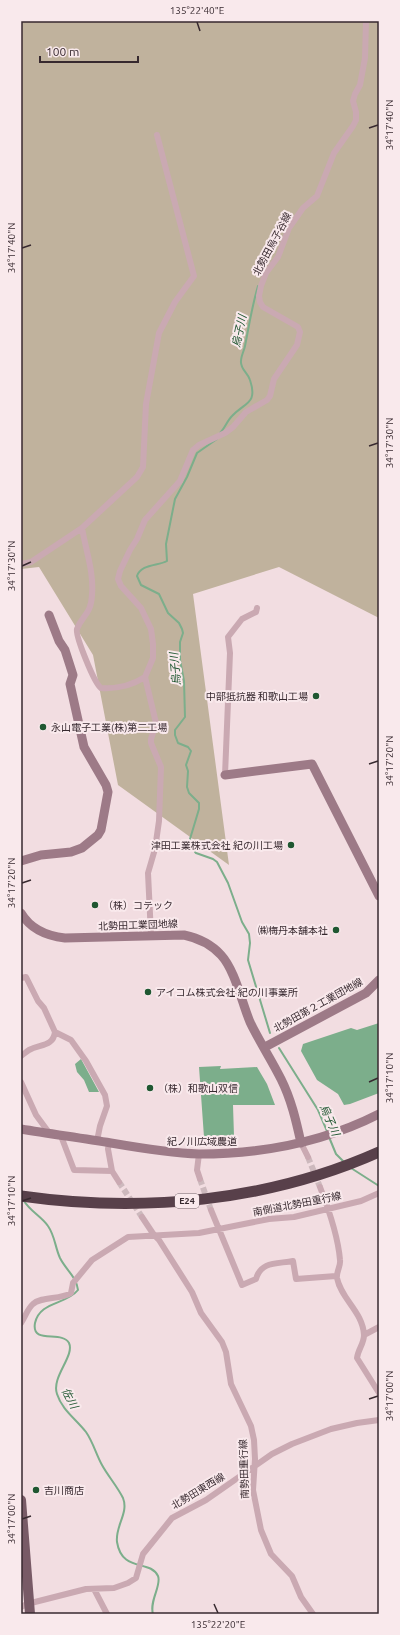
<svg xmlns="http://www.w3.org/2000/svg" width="400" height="1635" viewBox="0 0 400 1635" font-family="Ubuntu,'Noto Sans JP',sans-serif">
	<rect width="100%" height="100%" fill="#f2dde1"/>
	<!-- green -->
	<path fill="#c0b29d" d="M21,21H379V618L279,567L193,594L229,865L118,785L93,655L39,567L21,569Z"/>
	<!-- water -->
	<path fill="#7cae8b" d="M379,1023V1093L350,1104L344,1105L338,1094L317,1080L301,1051L303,1044L351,1028L357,1030Z
		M81,1059L99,1092H89L84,1080L77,1072L75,1064Z
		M221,1066L220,1069L257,1067L267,1084L275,1105H233L234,1136L204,1137L199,1067Z"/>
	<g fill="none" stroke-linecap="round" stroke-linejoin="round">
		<!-- stream -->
		<path stroke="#7cae8b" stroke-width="2" d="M220,433C225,428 227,421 232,416C245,402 258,404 250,380C248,373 240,369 241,361C241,356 244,351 245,346C249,326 252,306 258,286
			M217,439L197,453L187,477L175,499L166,544L167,561C158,566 141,564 137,576L141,585L159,594L168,613L179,623L182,629L183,633L180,642V660L184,681L185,717L175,730V735L178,743L188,747L191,751L186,765L188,771L187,787L189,793L199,803V809L190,839L191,847L196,853L213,859L217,862L228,883L242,922L249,934L250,943L248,960L270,1033
			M279,1048L318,1110L327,1131
			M329,1137L336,1154L344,1162
			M351,1168L379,1186
			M24,1201C30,1211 42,1217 48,1226C55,1236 55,1247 60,1258C66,1270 76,1276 78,1290C66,1305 40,1301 35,1323C31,1345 62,1330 69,1343C75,1356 51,1377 57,1394C62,1410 76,1419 86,1432C93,1442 96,1454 102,1465C108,1476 117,1486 123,1498C129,1513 115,1526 117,1542C122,1573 150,1559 158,1576C162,1585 149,1601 153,1614"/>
		<!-- street-tunnel -->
		<path stroke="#cdb9bd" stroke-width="6" stroke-dasharray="6 3" stroke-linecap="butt" d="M308,1157L320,1187
			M200,1179L211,1210
			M119,1182L142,1217"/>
		<!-- street -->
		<path stroke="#caa9b2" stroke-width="6" d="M82,528C86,551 94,572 92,595C91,615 82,615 77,629C75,635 94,683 101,688C117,689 131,686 145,677
			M21,564L31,562L82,528L137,477L143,467L146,404L159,333L175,302L194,276L157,135
			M225,775L230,653L228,637L242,619L256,612L257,608
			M151,935L148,873L155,849L159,821L161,767L151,743V739L156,723L145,677L153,658V644L151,629L141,608L121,586L118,579L120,571L130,550L137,539L145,520L180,481L193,450L199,445L225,433L233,427L246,412L267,400L270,396L274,379L297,345L300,332L298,327L263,307L260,302L259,296L261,286L266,273L278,257L289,228L303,208L317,196L334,153L353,126L356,120V112L353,101L355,94L360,85L365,58L366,21
			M21,978L26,977L38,1001L44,1008L55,1032L71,1040L86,1061L105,1095L107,1106L100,1126L97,1141
			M21,1056C24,1054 26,1052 29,1050C40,1044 53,1047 55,1032
			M21,1082L36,1115L50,1134
			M61,1136L74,1170L112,1171L119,1182
			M109,1143L108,1149L112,1171
			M301,1143L308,1157
			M199,1154L197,1170L200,1179
			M320,1187C329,1210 338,1235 340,1260C341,1266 336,1272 337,1278C341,1299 363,1312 364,1335C364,1344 358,1349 357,1358L379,1393
			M211,1210L242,1285L256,1279C261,1261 277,1264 293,1261L296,1279L336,1276
			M142,1217L154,1235L159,1240L192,1292L201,1313L222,1342L226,1352L231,1384L251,1426L254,1440L255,1459L253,1490L261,1530L271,1554L292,1576L301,1597L313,1614
			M21,1323C25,1317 28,1308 33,1304C42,1296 60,1300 71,1293L73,1283L92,1260L128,1237L199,1233L269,1219L294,1217L361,1201L379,1193
			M364,1335L379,1327
			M94,1589L107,1614
			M21,1607L27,1604L86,1589L114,1588L128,1583L136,1578L143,1554L172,1518L206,1500L272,1454L292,1444L331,1429L357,1423L379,1420"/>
		<!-- secondary -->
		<path stroke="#9d7a87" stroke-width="9" d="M225,775L312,764L379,896
			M21,861L41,855L71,852L82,848L98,835L101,830L108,792L106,785L84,747L70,684L73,675L65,650L59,641L49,615
			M21,913C31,930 47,936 65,938L184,935C198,938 211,944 221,955C235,970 242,1003 250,1022C259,1041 271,1059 281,1079C291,1099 296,1120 301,1143
			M265,1047L366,993L379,980
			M21,1129C51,1134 81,1138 111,1143C140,1148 169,1153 199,1154C261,1154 324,1142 379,1114"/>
		<!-- primary -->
		<path stroke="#785a66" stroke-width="10" d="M21,1500L30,1614"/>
		<!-- highway -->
		<path stroke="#58404a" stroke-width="11" d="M21,1196C141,1213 267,1202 379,1152"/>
	</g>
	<!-- ticks -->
	<path fill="none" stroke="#37292f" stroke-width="1.5" d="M197,22L200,31M369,128L378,125M22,248L31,245M369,446L378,443M22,566L31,562M369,764L378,761M22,883L31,880M369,1082L378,1078M22,1201L31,1198M369,1399L378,1396M22,1519L31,1516M214,1604L218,1613"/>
	<!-- markers -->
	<g fill="#1f5731" stroke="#f9e9ec" stroke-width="1.5">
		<circle cx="316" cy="696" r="4"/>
		<circle cx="43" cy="727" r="4"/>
		<circle cx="291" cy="845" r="4"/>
		<circle cx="95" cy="905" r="4"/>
		<circle cx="336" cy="930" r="4"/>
		<circle cx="148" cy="992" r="4"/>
		<circle cx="150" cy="1088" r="4"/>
		<circle cx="36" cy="1490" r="4"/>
	</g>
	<g text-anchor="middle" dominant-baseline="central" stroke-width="4" stroke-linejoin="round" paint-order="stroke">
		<!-- shield labels -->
		<rect fill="#f9e9ec" stroke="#716368" stroke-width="1" x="175" y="1194" width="24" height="14" rx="3"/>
		<g font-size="9" font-weight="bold" fill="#37292f">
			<text x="187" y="1201">E24</text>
		</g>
		<!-- street labels -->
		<g font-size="10" fill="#37292f" stroke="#f9e9ec">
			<text transform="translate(272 244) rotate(-62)">北勢田烏子谷線</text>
			<text transform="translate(138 925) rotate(-2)">北勢田工業団地線</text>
			<text transform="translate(318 1005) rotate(-29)">北勢田第２工業団地線</text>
			<text x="202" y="1141">紀ノ川広域農道</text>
			<text transform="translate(297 1204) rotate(-11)">南側道北勢田重行線</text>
			<text transform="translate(244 1469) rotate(-92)">南勢田重行線</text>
			<text transform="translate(198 1491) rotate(-31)">北勢田東西線</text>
		</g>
		<!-- poi labels -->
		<g font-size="10" fill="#37292f" stroke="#f9e9ec" text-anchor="start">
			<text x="308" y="696" text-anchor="end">中部抵抗器 和歌山工場</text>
			<text x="51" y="727">永山電子工業(株)第二工場</text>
			<text x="283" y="845" text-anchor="end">津田工業株式会社 紀の川工場</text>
			<text x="103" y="905">（株）コテック</text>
			<text x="328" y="930" text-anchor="end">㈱梅丹本舗本社</text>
			<text x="156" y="992">アイコム株式会社 紀の川事業所</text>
			<text x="158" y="1088">（株）和歌山双信</text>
			<text x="44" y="1490">吉川商店</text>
		</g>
		<!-- water labels -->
		<g font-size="11" font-style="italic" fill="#1f5731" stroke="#f9e9ec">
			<text transform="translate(239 331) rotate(-78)">烏子川</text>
			<text transform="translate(175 669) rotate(-95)">烏子川</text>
			<text transform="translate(330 1120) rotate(66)">烏子川</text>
			<text transform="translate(70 1398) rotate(62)">佐川</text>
		</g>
	</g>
	<!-- border -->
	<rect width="400" height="1635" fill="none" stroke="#f9e9ec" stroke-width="44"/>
	<!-- scale -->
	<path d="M40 56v6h98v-6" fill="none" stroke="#37292f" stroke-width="2"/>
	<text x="46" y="56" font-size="12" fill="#37292f" stroke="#f9e9ec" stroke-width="3" paint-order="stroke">100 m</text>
	<rect x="22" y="22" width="356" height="1591" fill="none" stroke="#37292f" stroke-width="1.5"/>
	<g font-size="10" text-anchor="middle" fill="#37292f">
		<text x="197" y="14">135°22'40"E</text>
		<text transform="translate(389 125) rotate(-90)" y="4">34°17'40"N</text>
		<text transform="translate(11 248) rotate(-90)" y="4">34°17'40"N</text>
		<text transform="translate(389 443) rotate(-90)" y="4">34°17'30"N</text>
		<text transform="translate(11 566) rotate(-90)" y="4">34°17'30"N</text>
		<text transform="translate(389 761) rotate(-90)" y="4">34°17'20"N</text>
		<text transform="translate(11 883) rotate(-90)" y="4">34°17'20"N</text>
		<text transform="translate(389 1078) rotate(-90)" y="4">34°17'10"N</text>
		<text transform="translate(11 1201) rotate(-90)" y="4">34°17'10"N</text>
		<text transform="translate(389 1396) rotate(-90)" y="4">34°17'00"N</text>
		<text transform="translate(11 1519) rotate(-90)" y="4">34°17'00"N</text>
		<text x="218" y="1628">135°22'20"E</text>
	</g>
</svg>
